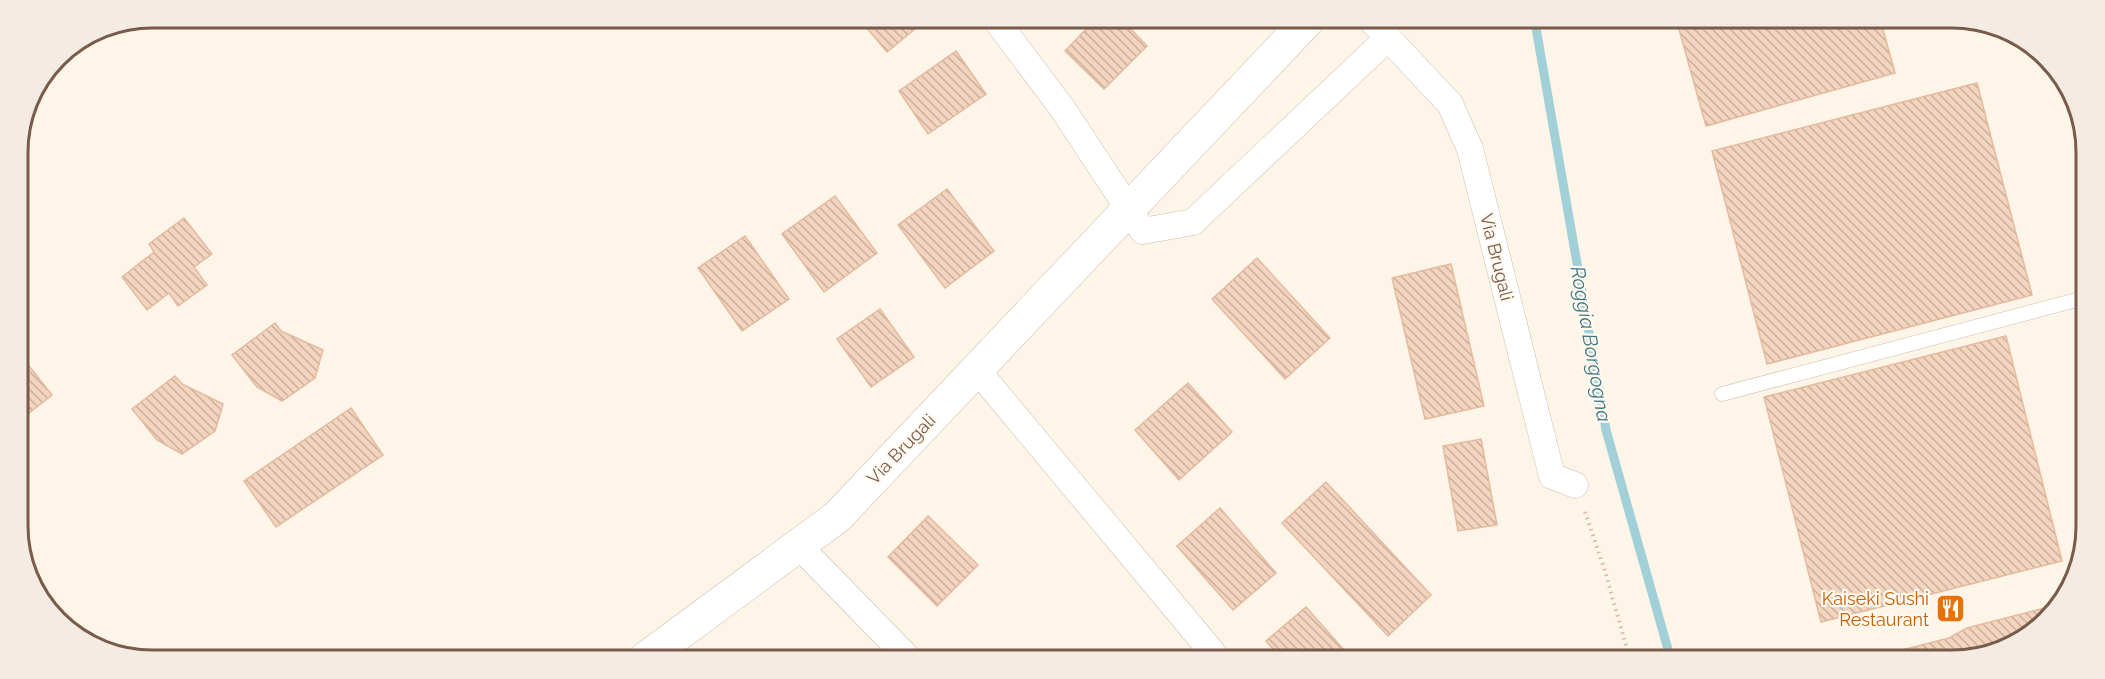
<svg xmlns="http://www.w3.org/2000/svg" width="2105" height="679" viewBox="0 0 2105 679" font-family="Raleway,sans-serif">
	<defs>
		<pattern id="building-back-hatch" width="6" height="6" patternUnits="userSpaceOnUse" patternTransform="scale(1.5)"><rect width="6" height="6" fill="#f3d4bf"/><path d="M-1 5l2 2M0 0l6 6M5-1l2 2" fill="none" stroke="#caaf9d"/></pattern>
	</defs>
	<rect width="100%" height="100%" fill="#fdf5e8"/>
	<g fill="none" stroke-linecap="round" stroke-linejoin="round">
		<!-- stream -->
		<path stroke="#a2d0d9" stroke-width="9" d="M1535,22L1606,430L1671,660"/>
	</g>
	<!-- building -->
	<path fill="url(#building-back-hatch)" stroke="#e5ba9f" stroke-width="1.5" d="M860,20H926L887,52Z
		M1095,20H1122L1147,46L1104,89L1065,51Z
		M1677,22H1881L1895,73L1706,126Z
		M956,51L986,94L928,134L899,91Z
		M1977,83L2032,295L1767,364L1712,151Z
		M947,189L994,251L945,288L898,225Z
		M835,196L877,253L824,292L782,234Z
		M184,218L212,254L194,267L207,285L178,306L169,293L147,310L122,277L154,252L149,244Z
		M745,236L789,299L742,331L698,268Z
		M1257,258L1330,338L1285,379L1212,299Z
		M1451,264L1484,406L1425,419L1392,278Z
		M880,309L914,357L871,387L837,339Z
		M275,323L281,331L323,350L315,378L282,401L257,387L232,355Z
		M2006,336L2062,561L1821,622L1764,397Z
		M19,353L52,395L20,420Z
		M175,376L182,384L223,404L215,431L182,454L157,440L132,409Z
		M1188,383L1232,432L1179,480L1135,430Z
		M351,408L383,455L276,527L244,481Z
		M1481,439L1497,525L1458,531L1443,446Z
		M1326,482L1431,595L1388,636L1282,523Z
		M1220,508L1276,573L1233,610L1177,546Z
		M928,516L978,565L937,606L888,557Z
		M2052,606L2034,633L1961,661L1863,660L1949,638L1967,628Z
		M1306,607L1352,659H1282L1266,641Z"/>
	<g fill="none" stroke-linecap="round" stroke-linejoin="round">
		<defs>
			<path id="service" d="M1722,394L2084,298"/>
			<path id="minor" d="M996,20L1062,108L1143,231L1193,222L1388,38
				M1372,21L1450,104L1470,149L1552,476L1575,485
				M977,370L1218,659
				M799,546L908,658"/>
			<path id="tertiary" d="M646,658L837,517L1307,21"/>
		</defs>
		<!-- service casing -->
		<use href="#service" stroke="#cfbcad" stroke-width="15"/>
		<!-- minor casing -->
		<use href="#minor" stroke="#cfbcad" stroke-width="27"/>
		<!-- tertiary casing -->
		<use href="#tertiary" stroke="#cfbcad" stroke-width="34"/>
		<!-- path -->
		<path stroke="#d8b7a2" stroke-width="4" stroke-dasharray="1.5 4.5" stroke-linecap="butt" d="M1585,512L1605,571L1630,660"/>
		<!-- service -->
		<use href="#service" stroke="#fff" stroke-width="14"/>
		<!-- minor -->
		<use href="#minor" stroke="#fff" stroke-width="26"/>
		<!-- tertiary -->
		<use href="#tertiary" stroke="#fff" stroke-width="33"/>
	</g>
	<!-- icons -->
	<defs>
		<symbol id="restaurant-square" viewBox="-11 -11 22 22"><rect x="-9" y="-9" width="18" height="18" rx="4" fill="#e8710a" stroke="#fff9ef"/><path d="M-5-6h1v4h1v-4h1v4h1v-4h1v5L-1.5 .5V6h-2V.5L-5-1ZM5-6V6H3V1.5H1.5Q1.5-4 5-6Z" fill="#fff"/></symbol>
	</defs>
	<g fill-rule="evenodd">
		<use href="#restaurant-square" x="1934" y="592" width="33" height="33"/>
	</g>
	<g text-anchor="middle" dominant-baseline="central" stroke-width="4.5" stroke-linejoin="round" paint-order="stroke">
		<!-- street labels -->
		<g font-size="18" fill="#785b4b" stroke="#fff9ef">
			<text transform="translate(1497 257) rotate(76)">Via Brugali</text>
			<text transform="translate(901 449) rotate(-46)">Via Brugali</text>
		</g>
		<!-- food labels -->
		<g font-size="18" fill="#c56008" stroke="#fff9ef" text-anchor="end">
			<text x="1929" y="598">Kaiseki Sushi<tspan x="1929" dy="21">Restaurant</tspan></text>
		</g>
		<!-- water labels -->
		<g font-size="20" font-style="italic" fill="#417983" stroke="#fff9ef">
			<text transform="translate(1591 344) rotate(80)">Roggia Borgogna</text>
		</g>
	</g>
	<!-- crop -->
	<path d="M0 0H2105V679H0ZM152 28H1952A124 124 0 0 1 2076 152V526A124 124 0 0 1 1952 650H152A124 124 0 0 1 28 526V152A124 124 0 0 1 152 28Z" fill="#f4ece2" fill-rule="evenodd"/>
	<path fill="none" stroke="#785b4b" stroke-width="3" d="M152 28H1952A124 124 0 0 1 2076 152V526A124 124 0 0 1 1952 650H152A124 124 0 0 1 28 526V152A124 124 0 0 1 152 28Z"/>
</svg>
